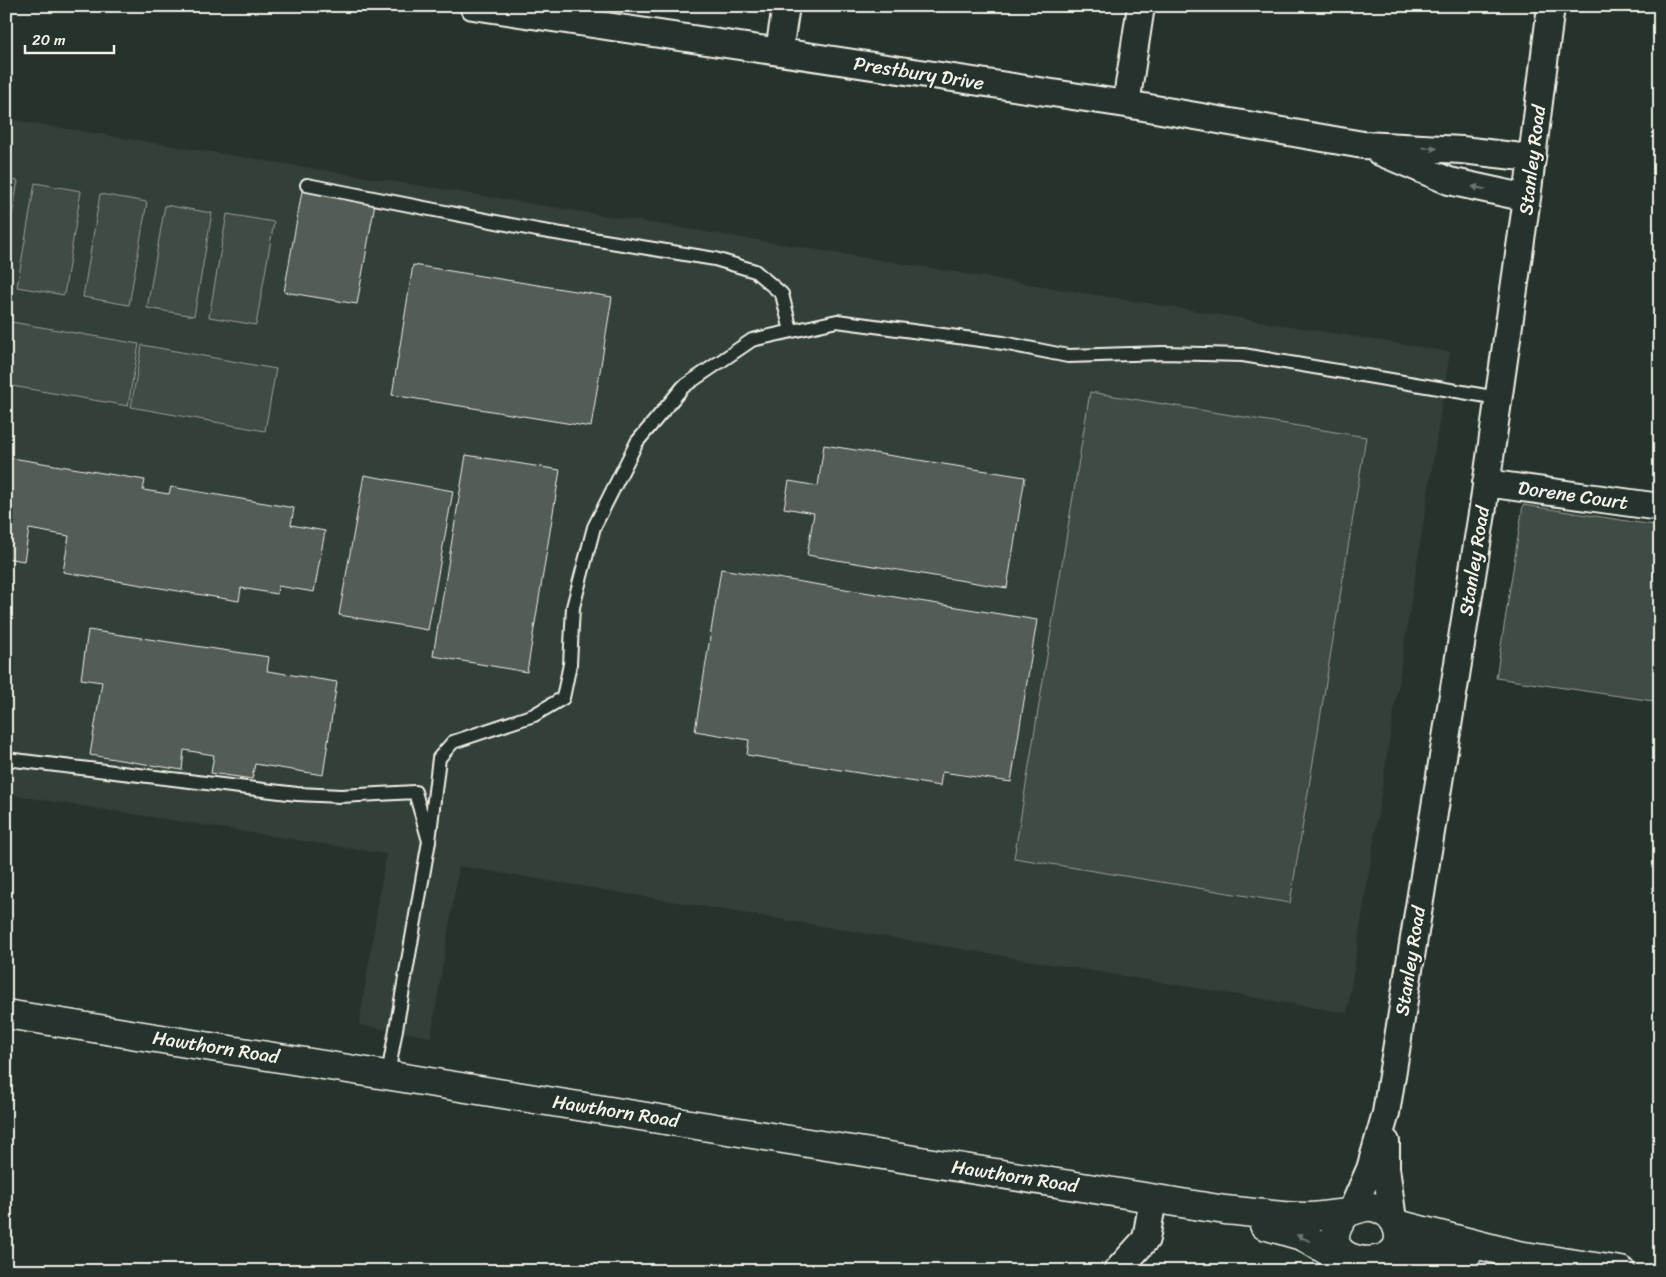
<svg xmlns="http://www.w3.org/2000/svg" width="1666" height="1277" viewBox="0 0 1666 1277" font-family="Sriracha,sans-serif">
	<rect width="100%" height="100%" fill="#26332d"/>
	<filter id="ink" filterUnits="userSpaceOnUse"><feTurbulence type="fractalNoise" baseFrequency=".02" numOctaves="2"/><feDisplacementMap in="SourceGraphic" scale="10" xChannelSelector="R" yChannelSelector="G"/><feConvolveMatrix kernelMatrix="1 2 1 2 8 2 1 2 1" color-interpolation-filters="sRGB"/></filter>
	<g filter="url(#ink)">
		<!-- built -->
		<path fill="#333f39" d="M6,119L1450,352L1347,1013L459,866L431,1037L359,1025L386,854L6,794Z"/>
		<!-- green -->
		<path fill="#414b45" stroke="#9a9e96" d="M729,6H768V12Z
			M6,179L18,181L6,253Z
			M35,183L81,191L64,295L17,287Z
			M100,194L147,202L129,305L83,297Z
			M165,205L212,213L194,316L147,308Z
			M227,214L274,222L256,325L209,317Z
			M6,321L139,344L128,406L6,385Z
			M142,345L276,369L265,431L131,407Z
			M1090,392L1366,437L1290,903L1014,858Z
			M1523,505L1660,526V702L1496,678Z"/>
		<!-- building -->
		<path fill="#525c55" stroke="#f4f1e8" d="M302,191L375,203L357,304L284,292Z
			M413,265L612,297L591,427L392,395Z
			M824,445L1025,477L1007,588L807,555L814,513L784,508L789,481L818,486Z
			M466,455L560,470L527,672L433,656Z
			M6,457L145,480L143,490L169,494L171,487L294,508L291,525L325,531L314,592L278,586L277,594L241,588L239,601L63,572L69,536L29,529L24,561L6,558Z
			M364,475L453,491L428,630L339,615Z
			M721,569L1037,620L1011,782L942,772L940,786L747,755L749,740L695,731Z
			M88,630L269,657L267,671L337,682L323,775L255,764L252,779L211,773L214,755L184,750L182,770L90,755L102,682L81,679Z"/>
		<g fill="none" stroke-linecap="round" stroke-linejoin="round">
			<defs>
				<path id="lane" d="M307,185L537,230L715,259L755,271L782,294L791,331
					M6,759L297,794L341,796L415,792L429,841L388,1075
					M429,841L439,758L453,742L534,715L563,698L570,664L573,607L594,527L637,442L683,387L752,340L837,321L1003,343L1068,356L1163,353L1243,355L1498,398"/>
				<path id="street" d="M473,6L1126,104L1363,145L1462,150L1532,158
					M779,51L786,6
					M1126,104L1141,6
					M1380,152L1449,181L1527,198
					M1486,483L1660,507
					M1386,1142V1168L1393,1220
					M1352,1210L1370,1169L1386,1113L1483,507L1527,198L1551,6
					M1117,1271L1146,1239L1153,1199"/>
				<path id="secondary" d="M6,1014L1225,1210C1251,1212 1278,1217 1305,1217C1316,1217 1327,1215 1339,1214C1358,1212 1366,1200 1385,1212C1394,1217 1399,1228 1399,1238C1398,1277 1302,1264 1347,1213
					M1397,1224L1518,1255L1621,1271
					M1264,1225L1302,1236L1346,1262
					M1387,1263L1421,1254L1469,1252"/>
			</defs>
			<!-- lane casing -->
			<use href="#lane" stroke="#f4f1e8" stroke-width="16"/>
			<!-- street casing -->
			<use href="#street" stroke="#f4f1e8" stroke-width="30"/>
			<!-- secondary casing -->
			<use href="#secondary" stroke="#f4f1e8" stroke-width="31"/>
			<!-- lane -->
			<use href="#lane" stroke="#26332d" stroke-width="12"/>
			<!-- street -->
			<use href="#street" stroke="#26332d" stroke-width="26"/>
			<!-- secondary -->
			<use href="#secondary" stroke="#26332d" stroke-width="28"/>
		</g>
		<!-- one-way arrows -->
		<defs><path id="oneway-solid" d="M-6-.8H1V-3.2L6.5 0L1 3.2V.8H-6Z" transform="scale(1.25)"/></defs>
		<g fill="#6e766e">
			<use href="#oneway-solid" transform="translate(1430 148) rotate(3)"/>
			<use href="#oneway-solid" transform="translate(1479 188) rotate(-168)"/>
			<use href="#oneway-solid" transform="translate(1303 1238) rotate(-155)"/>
		</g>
	</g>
	<g text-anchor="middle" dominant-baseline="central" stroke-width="5" stroke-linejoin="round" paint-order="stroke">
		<!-- street labels -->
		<g font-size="19" fill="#f4f1e8" stroke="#26332d">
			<text transform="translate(919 73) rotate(9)">Prestbury Drive</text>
			<text transform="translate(1532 160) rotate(-83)">Stanley Road</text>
			<text transform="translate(1573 495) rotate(8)">Dorene Court</text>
			<text transform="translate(1474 561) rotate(-81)">Stanley Road</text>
			<text transform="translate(1410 961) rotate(-81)">Stanley Road</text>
			<text transform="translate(216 1047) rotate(9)">Hawthorn Road</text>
			<text transform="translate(616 1111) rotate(9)">Hawthorn Road</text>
			<text transform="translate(1015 1176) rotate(9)">Hawthorn Road</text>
		</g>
	</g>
	<!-- margin -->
	<rect width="1666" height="1277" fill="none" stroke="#26332d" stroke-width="25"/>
	<rect x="12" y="12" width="1641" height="1252" fill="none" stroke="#f4f1e8" stroke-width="2" filter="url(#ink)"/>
	<!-- scale -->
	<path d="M25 45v8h89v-8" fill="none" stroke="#f4f1e8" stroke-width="2.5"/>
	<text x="32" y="45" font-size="15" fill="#f4f1e8" stroke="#26332d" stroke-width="4" paint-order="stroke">20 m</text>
</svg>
